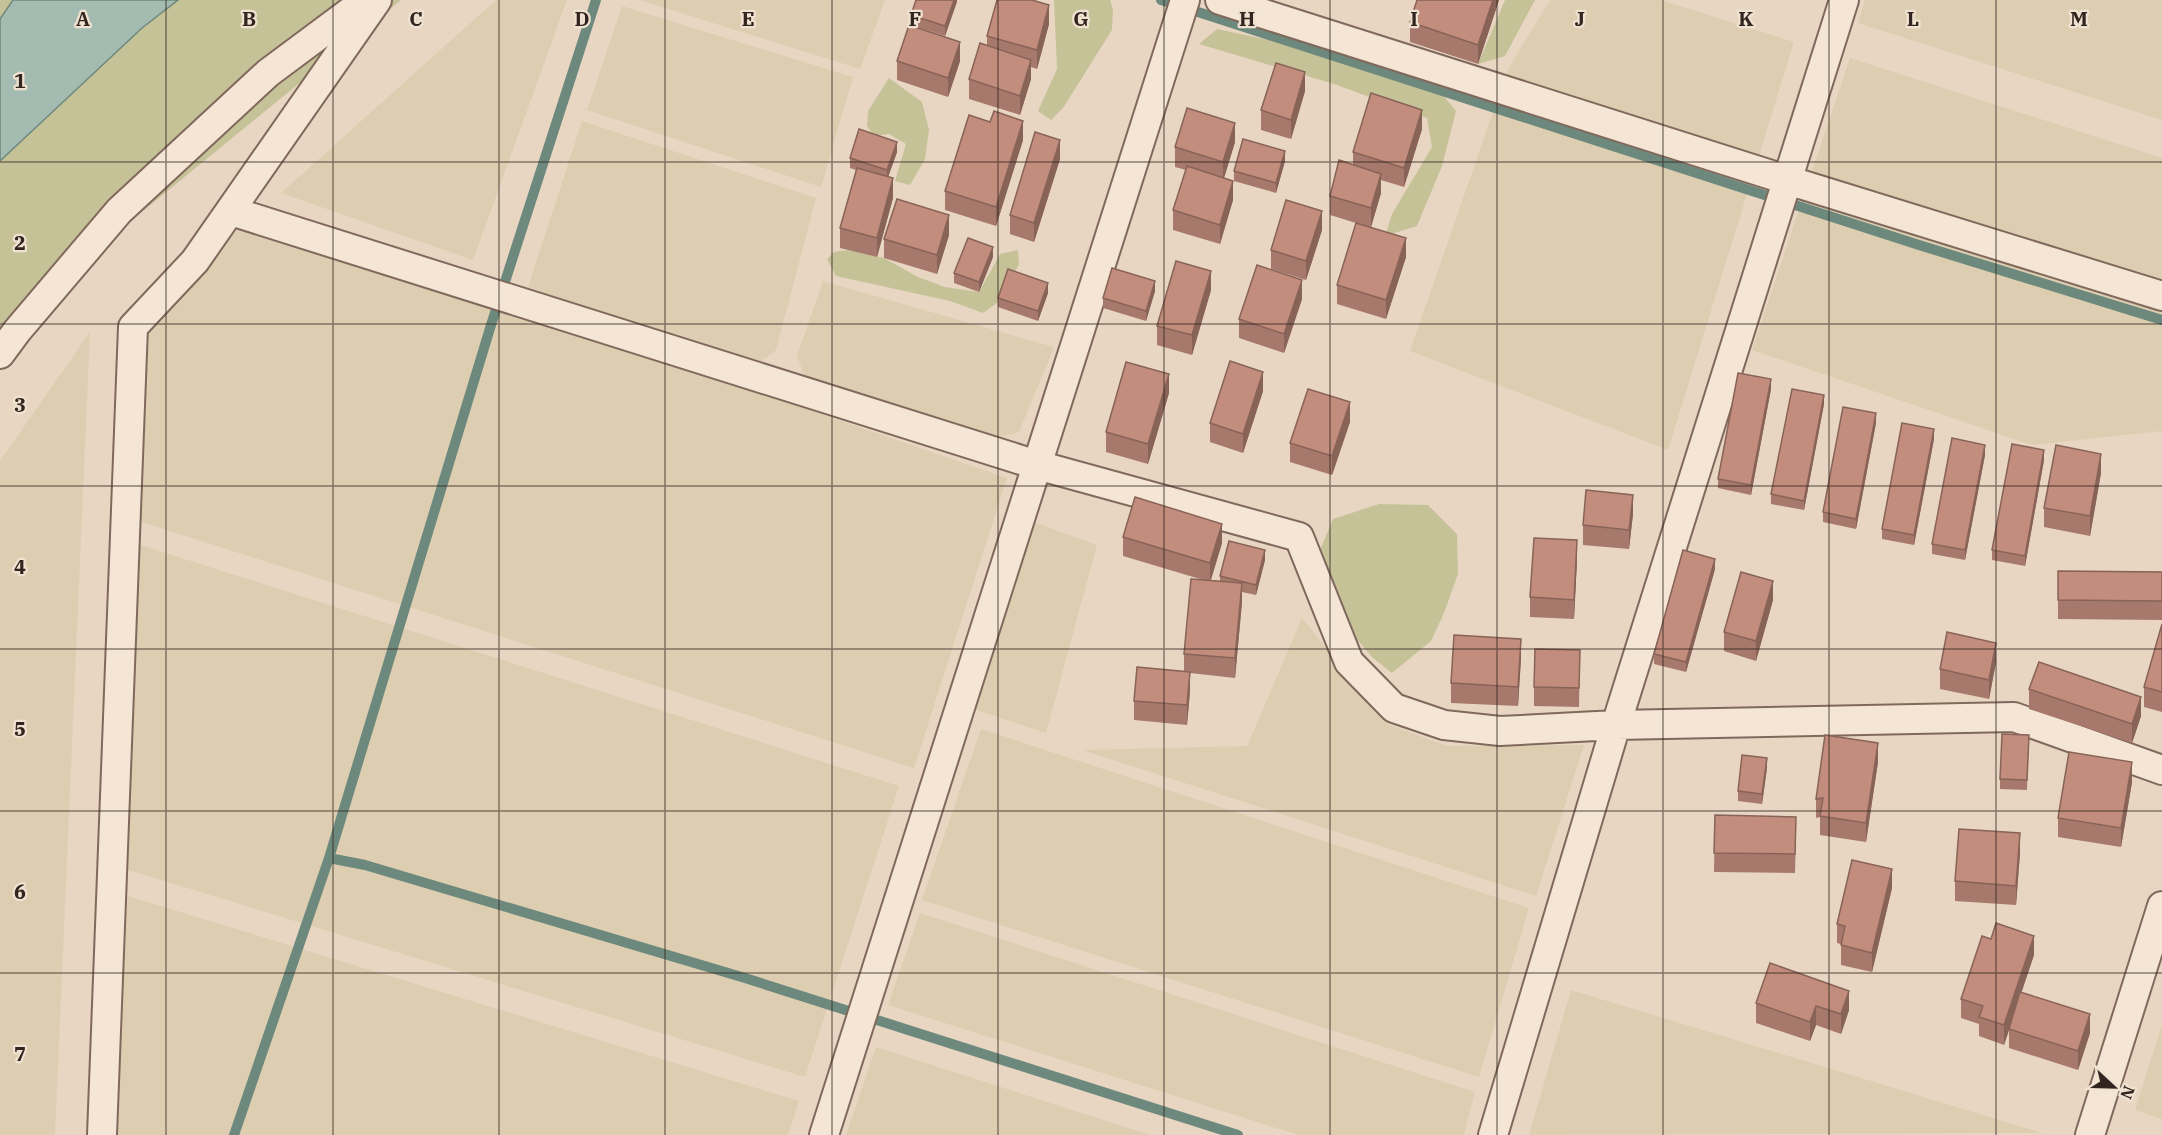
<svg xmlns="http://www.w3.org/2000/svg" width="2162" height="1135" viewBox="0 0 2162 1135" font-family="'IBM Plex Serif',serif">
	<rect width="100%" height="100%" fill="#e8d6c3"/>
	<!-- farmland -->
	<path fill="#ddceb1" d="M496,0H567L473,260L281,193Z
		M640,0H885L860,69Z
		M1550,0H1661L1794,42L1668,450L1410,351L1508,69Z
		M1865,0H2162V120L1858,23Z
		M622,6L853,77L821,187L587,110Z
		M1850,58L2162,158V431L2032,445L1752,350Z
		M582,121L816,198L776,350L746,373L528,287Z
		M251,218L1007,478L914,768L126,517L133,327Z
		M823,281L1054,347L1019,432L997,438L804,375L797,356Z
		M90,332L55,1135H0V461Z
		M1020,517L1097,545L1046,733L970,708Z
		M125,540L899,786L805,1077L112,865Z
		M1302,618L1387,724L1447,746L1584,745L1536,896L1082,750L1247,746Z
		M981,729L1529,908L1479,1077L922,900Z
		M128,896L799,1101L788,1135H106Z
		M920,913L1475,1092L1464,1135H1298L888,1005Z
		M1571,990L2042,1133L1529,1135Z
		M2162,1024V1119L2135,1110Z
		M876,1047L1150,1135H846Z"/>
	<!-- green -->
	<path fill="#c5c298" d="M0,0H401L17,314L0,335Z
		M1054,0H1110L1113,10L1112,30L1063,108L1051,120L1038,111L1057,69Z
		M1505,0H1535L1505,56L1478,64Z
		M1217,29L1325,52L1438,89L1456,111L1442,166L1417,226L1385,236L1392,214L1432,147L1427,118L1334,84L1199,44Z
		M889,78L922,102L929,130L925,159L910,185L895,181L906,144L889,134L874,136L867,126L868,111Z
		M848,250L884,258L918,277L945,287L979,292L1000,254L1018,250L1019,264L1001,300L983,313L950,301L836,276L827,259L834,252Z
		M1379,504L1428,505L1457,534L1458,574L1444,613L1431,641L1392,673L1373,658L1342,622L1321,548L1333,519Z"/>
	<!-- water -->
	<path fill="#a4bbb1" stroke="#6d887c" stroke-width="1.5" d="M13,0H178L142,28L0,161V19Z"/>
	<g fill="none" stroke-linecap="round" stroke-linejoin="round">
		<!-- stream -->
		<path stroke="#6d887c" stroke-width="10" d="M1161,0L1919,245L2162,320
			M329,858L365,865L745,978L1238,1135
			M234,1135L329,858L491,325L596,0"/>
		<defs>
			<path id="minor" d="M1220,0L1787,180L2162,296
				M231,211L1037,465L1299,537L1349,662L1394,708L1444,725L1500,731L1616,725L2014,717L2162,770
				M0,354L17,331L119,211L268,73L366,0
				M102,1135L133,327L195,261L377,0
				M824,1135L1185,0
				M1493,1135L1616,725L1844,0
				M2090,1135L2162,906"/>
		</defs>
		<!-- minor casing -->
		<use href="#minor" stroke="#80695c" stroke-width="32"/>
		<!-- minor -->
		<use href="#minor" stroke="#f4e5d5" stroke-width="28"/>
	</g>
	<!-- wall -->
	<path fill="#a7796c" d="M957,0L945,36L911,25V15Z
		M1499,0L1478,64L1410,42V22Z
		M1049,24L1037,69L1031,67V79L1020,115L969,99V79L987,46V36Z
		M897,61H960L948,97L897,80Z
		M1305,91L1291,139L1261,130V110Z
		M990,122L1023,140L996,226L945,210V191Z
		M1422,129L1404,187L1381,180V193L1371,227L1406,257L1386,319L1337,304V285L1356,223L1330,215V196L1353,165V152Z
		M1235,142L1224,178L1233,200L1220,244L1173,230V210L1186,170L1175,167V147Z
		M897,152L888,177L893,198L877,257L840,248V228L856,170L850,168V158Z
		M1060,159L1034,242L1010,234V215Z
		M1285,161L1276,193L1234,181V171Z
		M1322,230L1306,280L1271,269V250Z
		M949,235L937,274L884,258V239Z
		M993,257L979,292L954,283V273Z
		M1211,290L1192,355L1157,345V326Z
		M1155,291L1146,321L1103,308V298Z
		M1048,293L1038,321L998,307V298Z
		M1302,299L1284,353L1239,338V319Z
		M1771,389L1751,495L1718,488V479Z
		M1263,391L1243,453L1210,442V423Z
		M1169,393L1148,464L1106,452V432Z
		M1824,404L1804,510L1771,504V494Z
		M1350,422L1332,475L1290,462V443Z
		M1876,423L1856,529L1823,522V512Z
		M1934,439L1914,545L1882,539V529Z
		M1985,455L1965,560L1932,554V544Z
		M2044,460L2025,566L1992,560V550Z
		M2101,473L2090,536L2044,527V508Z
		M1633,514L1629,549L1583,545V525Z
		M1123,537L1222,543L1211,580L1220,581V576L1265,560L1256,595L1242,592V602L1235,678L1190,673V691L1187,725L1134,720V701L1184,671V654L1200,579L1123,556Z
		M1577,560L1574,619L1530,617V597Z
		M1715,569L1686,672L1654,664V654Z
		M2058,571L2162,572V620L2058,619Z
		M1773,600L1756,661L1724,651V632Z
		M2162,624V712L2144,707V687Z
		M1580,650L1579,707L1534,706V687Z
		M1521,658L1518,706L1451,703V683Z
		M1996,662L1989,699L1940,689V669Z
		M2029,689L2141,716L2132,743L2029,709Z
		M2029,735L2027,790L2000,789V779Z
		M1878,762L1866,842L1820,835V817L1816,818V799Z
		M1767,768L1762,804L1738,801V791Z
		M2132,782L2121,847L2058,837V818Z
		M1715,815L1796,836L1795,873L1714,872Z
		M2020,853L2016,905L1955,901V881Z
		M1892,888L1872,972L1841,965V944L1837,943V924Z
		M2034,955L2021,992L2090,1033L2078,1070L2009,1048V1030L2004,1045L1979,1036V1024L1961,1018V999Z
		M1770,963L1849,1010L1841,1034L1816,1025L1810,1041L1756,1023V1003Z"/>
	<!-- shaded-wall -->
	<path fill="#886358" d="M954,0H957V2L945,36V26Z
		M1493,0H1499L1478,64V45Z
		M1049,5V24L1037,69V50Z
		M960,42V61L948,97V78Z
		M1031,60V79L1020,115V96Z
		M1305,72V91L1291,139V120Z
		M1422,110V129L1404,187V168Z
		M1023,121V140L996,226V207Z
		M1235,123V142L1223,181V162Z
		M1060,140V159L1034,242V223Z
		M897,142V152L887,180V170Z
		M1285,151V161L1276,193V183Z
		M1381,174V193L1371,227V208Z
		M893,178V198L877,257V238Z
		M1233,181V200L1220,244V225Z
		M1322,211V230L1306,280V261Z
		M949,215V235L937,274V255Z
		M1406,238V257L1386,319V300Z
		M993,247V257L979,292V282Z
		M1211,271V290L1192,355V335Z
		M1302,280V299L1284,353V334Z
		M1155,281V291L1146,321V311Z
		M1048,283V293L1038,321V311Z
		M1263,372V391L1243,453V434Z
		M1169,374V393L1148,464V444Z
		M1771,379V389L1751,495V485Z
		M1824,395V404L1804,510V501Z
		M1350,402V422L1332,475V456Z
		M1876,413V423L1856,529V519Z
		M1934,429V439L1914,545V535Z
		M1985,445V455L1965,560V550Z
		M2044,450V460L2025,566V556Z
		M2101,454V473L2090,536V516Z
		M1633,495V514L1629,549V530Z
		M1222,524V543L1210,582V563Z
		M1577,540V560L1574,619V600Z
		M1265,550V560L1256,595V585Z
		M1715,559V569L1686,672V662Z
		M1773,581V600L1756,661V641Z
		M1242,583V602L1235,678V658Z
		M1521,639V658L1518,706V687Z
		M1996,643V662L1989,699V680Z
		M1190,672V691L1187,725V705Z
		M2141,697V716L2132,743V724Z
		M1878,743V762L1866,842V823Z
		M1767,758V768L1762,804V794Z
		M2132,762V782L2121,847V828Z
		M2020,833V853L2016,905V886Z
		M1892,869V888L1872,972V953Z
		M2034,936V955L2004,1045V1025Z
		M1849,991V1010L1841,1034V1014Z
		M1816,1006V1025L1810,1041V1022Z
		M2090,1014V1033L2078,1070V1051Z"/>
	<!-- building -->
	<path fill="#c28d7d" stroke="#886358" stroke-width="1.5" d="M916,0H954L945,26L911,15Z
		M997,0H1032L1049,5L1037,50L987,36Z
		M1417,0H1493L1478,45L1410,22Z
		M909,25L960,42L948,78L897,61Z
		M980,43L1031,60L1020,96L969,79Z
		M1276,63L1305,72L1291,120L1261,110Z
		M1371,93L1422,110L1404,168L1353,152Z
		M1187,108L1235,123L1223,162L1175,147Z
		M994,111L1023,121L996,207L945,191L969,115L990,122Z
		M859,129L897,142L887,170L850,158Z
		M1035,132L1060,140L1034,223L1010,215Z
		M1243,139L1285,151L1276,183L1234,171Z
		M1339,160L1381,174L1371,208L1330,196Z
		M1187,166L1233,181L1220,225L1173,210Z
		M857,168L893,178L877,238L840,228Z
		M897,199L949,215L937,255L884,239Z
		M1286,200L1322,211L1306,261L1271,250Z
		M1356,223L1406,238L1386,300L1337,285Z
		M968,238L993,247L979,282L954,273Z
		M1176,261L1211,271L1192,335L1157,326Z
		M1257,265L1302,280L1284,334L1239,319Z
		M1112,268L1155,281L1146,311L1103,298Z
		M1008,269L1048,283L1038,311L998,298Z
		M1230,361L1263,372L1243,434L1210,423Z
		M1126,362L1169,374L1148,444L1106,432Z
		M1738,373L1771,379L1751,485L1718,479Z
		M1308,389L1350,402L1332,456L1290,443Z
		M1792,389L1824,395L1804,501L1771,494Z
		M1843,407L1876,413L1856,519L1823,512Z
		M1902,423L1934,429L1914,535L1882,529Z
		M1952,438L1985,445L1965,550L1932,544Z
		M2012,444L2044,450L2025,556L1992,550Z
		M2056,445L2101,454L2090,516L2044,508Z
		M1586,490L1633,495L1629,530L1583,525Z
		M1135,497L1222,524L1210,563L1123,537Z
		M1534,538L1577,540L1574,600L1530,597Z
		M1229,541L1265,550L1256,585L1220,576Z
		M1683,550L1715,559L1686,662L1654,654Z
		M2058,571L2162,572V601L2058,600Z
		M1741,572L1773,581L1756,641L1724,632Z
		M1191,579L1242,583L1235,658L1184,654Z
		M2162,624V692L2144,687Z
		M1947,632L1996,643L1989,680L1940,669Z
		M1454,635L1521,639L1518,687L1451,683Z
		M1535,649L1580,650L1579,688L1534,687Z
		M2039,662L2141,697L2132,724L2029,689Z
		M1137,667L1190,672L1187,705L1134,701Z
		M2002,734L2029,735L2027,780L2000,779Z
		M1825,735L1878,743L1866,823L1820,816L1823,798L1816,799Z
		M2069,752L2132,762L2121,828L2058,818Z
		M1742,755L1767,758L1762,794L1738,791Z
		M1715,815L1796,817L1795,854L1714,853Z
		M1959,829L2020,833L2016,886L1955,881Z
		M1852,860L1892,869L1872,953L1841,945L1845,926L1837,924Z
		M1996,923L2034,936L2004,1025L1979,1017L1983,1006L1961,999L1982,936L1991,939Z
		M1770,963L1849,991L1841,1014L1816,1006L1810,1022L1756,1003Z
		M2020,992L2090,1014L2078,1051L2009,1029Z"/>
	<!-- grid -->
	<path fill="none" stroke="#32241e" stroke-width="1.5" stroke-opacity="0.55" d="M166,0V1135M333,0V1135M499,0V1135M665,0V1135M832,0V1135M998,0V1135M1164,0V1135M1330,0V1135M1497,0V1135M1663,0V1135M1829,0V1135M1996,0V1135M0,162H2162M0,324H2162M0,486H2162M0,649H2162M0,811H2162M0,973H2162"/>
	<g font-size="20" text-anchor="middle" font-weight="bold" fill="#32241e" stroke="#f0e2d1" stroke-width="4.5" stroke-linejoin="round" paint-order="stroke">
		<text x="83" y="26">A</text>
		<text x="249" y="26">B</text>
		<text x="416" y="26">C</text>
		<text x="582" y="26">D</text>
		<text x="748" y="26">E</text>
		<text x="915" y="26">F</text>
		<text x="1081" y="26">G</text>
		<text x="1247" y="26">H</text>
		<text x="1414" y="26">I</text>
		<text x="1580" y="26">J</text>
		<text x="1746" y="26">K</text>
		<text x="1913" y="26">L</text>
		<text x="2079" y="26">M</text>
		<text x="20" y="88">1</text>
		<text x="20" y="250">2</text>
		<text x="20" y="412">3</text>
		<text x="20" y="574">4</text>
		<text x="20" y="736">5</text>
		<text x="20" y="899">6</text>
		<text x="20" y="1061">7</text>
	</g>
	<!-- north arrow -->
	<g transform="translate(2114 1087) rotate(112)" stroke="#f0e2d1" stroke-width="4.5" paint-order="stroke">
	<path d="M0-4.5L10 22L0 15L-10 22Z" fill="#32241e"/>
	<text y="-9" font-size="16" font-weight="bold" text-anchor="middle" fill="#32241e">N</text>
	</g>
</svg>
